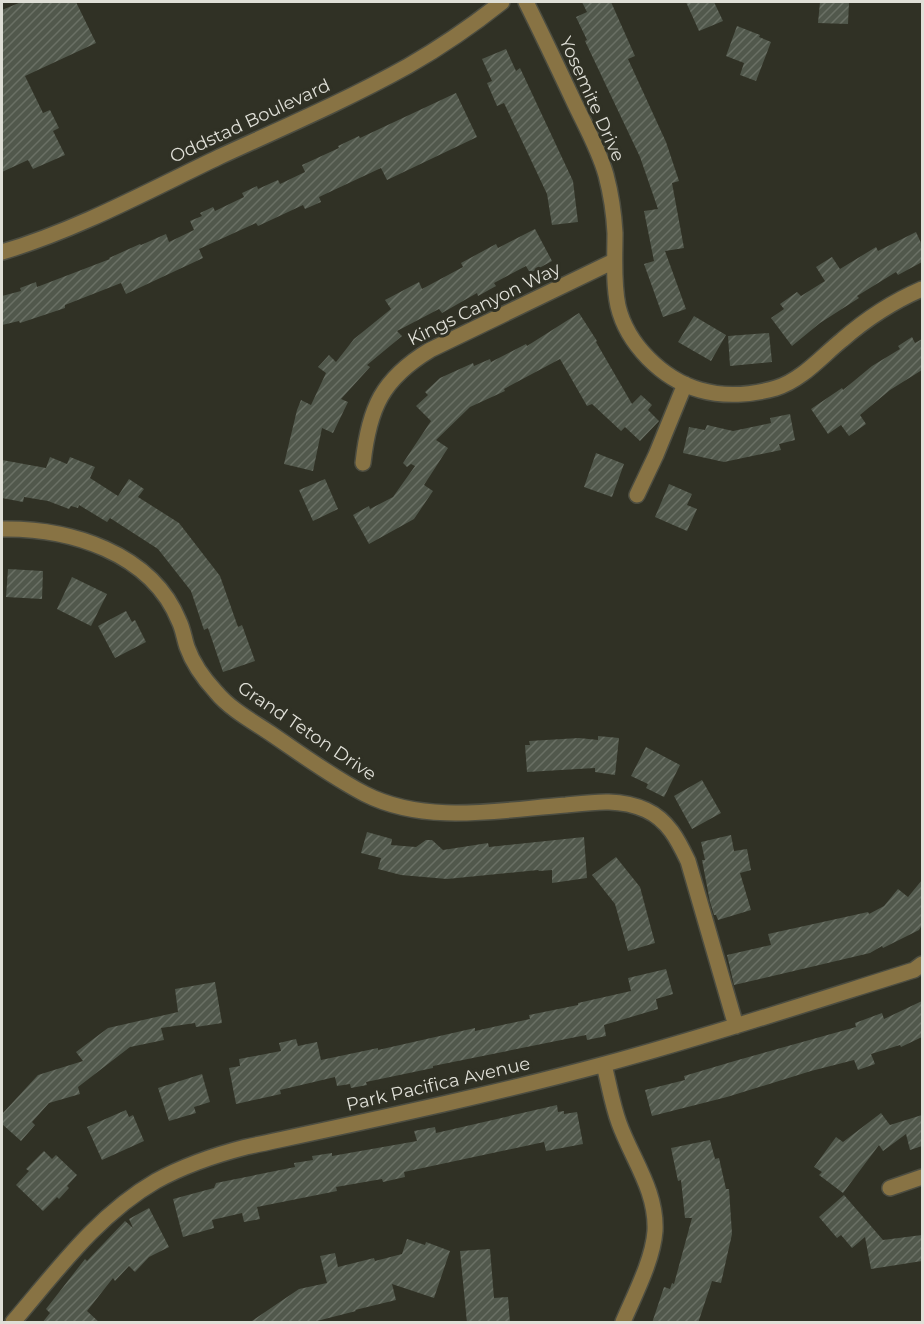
<svg xmlns="http://www.w3.org/2000/svg" width="924" height="1324" viewBox="0 0 924 1324" font-family="Montserrat,sans-serif">
	<defs>
		<pattern id="building-hatch" width="6" height="6" patternUnits="userSpaceOnUse" patternTransform="scale(1.5)"><rect width="6" height="6" fill="#51584c"/><path d="M-1 1l2-2M0 6l6-6M5 7l2-2" fill="none" stroke="#6a7065"/></pattern>
	</defs>
	<rect width="100%" height="100%" fill="#303125"/>
	<!-- building -->
	<path fill="url(#building-hatch)" d="M21,2H76L96,43L25,76L43,113L50,110L59,128L53,131L65,155L33,169L28,160L2,172V10Z
		M582,2H611L635,56L628,59L666,142L679,181L672,183L684,248L665,251L686,309L663,317L644,264L654,261L644,211L658,209L640,157L585,41L587,40L576,17L587,12Z
		M686,2H714L723,21L699,31Z
		M820,2H849L848,24L818,23Z
		M737,26L760,35L759,37L771,42L756,81L740,75L744,63L726,56Z
		M506,49L516,71L520,68L573,181L578,222L552,225L547,194L504,103L497,106L487,83L492,81L482,59Z
		M456,93L477,137L387,180L381,168L319,197L321,202L305,209L303,205L258,226L256,223L199,249L203,258L126,294L121,283L65,305V308L20,323L19,321L2,325V296L21,291L20,288L36,282L37,287L110,259L109,258L140,244L141,245L166,234L169,242L194,230L190,221L202,216L200,213L213,207L215,211L244,197L242,193L257,186L258,189L278,180L280,184L305,172L302,165L339,148L338,146L359,136L360,138Z
		M535,229L552,261L530,273L526,266L494,283L496,286L478,296L477,293L442,313L439,309L397,331L402,336L367,365L370,367L341,399L348,402L333,433L322,428L313,471L284,464L297,410L301,400L311,405L326,373L318,367L329,355L336,362L354,339L391,309L385,300L419,282L422,289L463,267L461,263L496,244L498,248Z
		M916,232L922,245V262L898,275L896,272L857,296L859,298L820,323L792,346L771,318L784,309L780,304L797,292L801,296L825,281L816,267L832,257L840,269L876,247L878,251Z
		M579,313L597,341L596,342L632,404L641,395L652,405L648,410L659,421L640,441L625,427L621,431L592,404L587,406L560,359L504,389L505,391L470,407L436,440L448,448L424,485L433,491L414,519L369,544L353,515L369,506L370,509L393,497L415,466L411,464L407,467L403,463L431,421L416,406L428,395L425,392L440,378L473,363L474,366L490,359L491,362L526,344L527,346Z
		M694,316L726,335L711,361L678,342Z
		M769,333L772,362L730,366L728,336Z
		M912,337L915,343L922,339V370L890,390L860,415L866,424L849,436L841,425L828,434L811,409L842,388L843,390L872,366L900,349L898,346Z
		M790,414L795,440L779,444L781,450L724,462L683,453L689,427L705,430L707,425L733,431L771,423L770,418Z
		M596,453L624,464L612,497L584,487Z
		M50,457L67,464L70,457L95,467L90,478L118,496L129,479L144,489L138,497L179,523L220,576L238,627L242,625L255,661L223,672L208,628L204,630L191,591L158,549L110,518L107,522L79,505L78,508L71,506L69,509L48,501L24,497L23,502L2,498V460L46,468Z
		M325,479L338,509L313,521L299,490Z
		M669,484L692,494L687,505L697,509L687,531L655,517Z
		M8,569L43,571L42,599L6,597Z
		M72,577L107,594L91,626L57,609Z
		M126,611L132,622L135,620L146,642L115,658L98,626Z
		M598,736L619,738L615,775L595,772V768L527,772L525,745H530L529,741L579,738L598,740Z
		M646,747L680,765L664,797L646,788L648,784L631,776Z
		M702,780L721,813L692,829L674,796Z
		M367,832L392,839L391,845L416,847L426,840H432L443,850L488,843L489,847L584,837L587,878L552,883V870L539,871L538,870L447,879L401,875L378,869L381,858L361,853Z
		M731,835L734,851L747,849L751,870L740,873L751,910L718,920L716,915H714L710,902L702,860H705L701,842Z
		M616,857L640,887L655,943L628,951L615,904L592,875Z
		M922,880V925L919,930L883,948L882,946L870,953L734,985L727,955L771,945L768,934L868,912L869,914L884,906L898,889L908,897Z
		M666,969L673,994L656,999L658,1009L604,1025L606,1036L587,1040L586,1035L433,1066V1068L366,1082L367,1085L351,1088L350,1084L337,1086L335,1077L280,1090L281,1094L236,1104L229,1068L240,1066L239,1059L281,1051L279,1043L296,1039L298,1046L317,1042L321,1060L378,1048V1050L475,1028V1031L530,1019L529,1015L578,1005V1003L631,991L628,978Z
		M215,982L222,1023L196,1027L195,1023L161,1028L164,1040L130,1047L78,1087L80,1094L49,1103L32,1122L35,1125L21,1141L2,1124V1114L38,1075L83,1061L76,1052L108,1028L178,1012L175,989Z
		M922,1001V1037L901,1047L900,1045L871,1054L875,1064L858,1070L854,1060L811,1071L727,1097L652,1116L645,1090L685,1080L684,1076L738,1060L856,1027L855,1023L882,1013L884,1019Z
		M202,1074L210,1102L194,1107L196,1113L169,1121L158,1088Z
		M557,1105L558,1112L564,1111V1114L577,1112L583,1144L546,1151L544,1142L404,1172L405,1177L383,1182L382,1179L336,1187L337,1191L257,1207L260,1219L244,1222L242,1213L212,1220L214,1228L183,1237L173,1199L214,1188L216,1183L295,1167L294,1163L313,1160L312,1156L332,1153V1156L417,1141L414,1131L435,1127L436,1133Z
		M126,1110L129,1117L133,1115L144,1141L102,1160L87,1127Z
		M881,1113L890,1125L922,1115V1146L910,1150L906,1134L883,1151L879,1145L843,1193L819,1175L822,1172L814,1167L836,1137L843,1142Z
		M710,1140L715,1159L719,1158L726,1189H729L732,1234L721,1283L712,1281L698,1323H652L664,1287L670,1289L672,1283L674,1284L692,1218H685L681,1180L678,1181L671,1148Z
		M44,1151L52,1159L56,1155L77,1175L67,1186L69,1188L59,1199L57,1197L43,1211L16,1185L29,1171L26,1169Z
		M844,1195L883,1240L922,1235V1261L871,1269L865,1237L852,1248L841,1235L837,1238L819,1217Z
		M149,1208L169,1247L149,1257L135,1272L129,1266L115,1281L113,1278L87,1311L100,1323H42L50,1313L46,1309L85,1259L87,1261L125,1221L133,1228L129,1219Z
		M407,1239L425,1245L426,1242L450,1251L434,1298L392,1284L396,1300L355,1310L356,1311L309,1323H249L299,1289L327,1283L320,1256L335,1253L338,1267L374,1258L375,1261L402,1254Z
		M490,1249L494,1298L508,1297L510,1323H467L460,1251Z"/>
	<g fill="none" stroke-linecap="round" stroke-linejoin="round">
		<defs>
			<path id="minor" d="M526,2C543,36 559,70 575,104C586,127 599,150 606,175C611,194 614,214 615,233C615,257 613,282 618,306C627,344 662,379 700,390C724,397 752,395 776,388C802,380 822,356 842,340C865,320 894,301 922,289
				M2,252C77,230 148,191 219,157C282,128 347,100 408,66C441,47 473,25 502,2
				M363,463C369,408 382,379 430,350L614,261
				M637,495L656,455L685,384
				M2,529C69,528 151,552 179,621C183,629 184,638 187,647C193,664 204,679 216,692C230,709 252,721 270,733C301,754 332,777 365,794C426,825 500,810 566,805C593,802 620,798 646,810C668,820 678,840 688,861L736,1026
				M604,1065C609,1084 612,1104 619,1123C632,1159 657,1191 655,1231C653,1260 634,1296 623,1322
				M890,1188L922,1177
				M13,1322C56,1272 97,1215 156,1181C185,1165 215,1155 246,1147C367,1121 487,1096 605,1064C709,1036 812,1002 914,970L922,964"/>
		</defs>
		<!-- minor casing -->
		<use href="#minor" stroke="#4c4d41" stroke-width="18"/>
		<!-- minor -->
		<use href="#minor" stroke="#887344" stroke-width="15"/>
	</g>
	<g text-anchor="middle" dominant-baseline="central" stroke-width="6" stroke-linejoin="round" paint-order="stroke">
		<!-- street labels -->
		<g font-size="18" fill="#dfdfd7" stroke="#303125">
			<text transform="translate(592 99) rotate(66)">Yosemite Drive</text>
			<text transform="translate(250 121) rotate(-25)">Oddstad Boulevard</text>
			<text transform="translate(484 304) rotate(-26)">Kings Canyon Way</text>
			<text transform="translate(307 731) rotate(34)">Grand Teton Drive</text>
			<text transform="translate(438 1084) rotate(-13)">Park Pacifica Avenue</text>
		</g>
	</g>
	<!-- border -->
	<rect width="924" height="1324" fill="none" stroke="#dfdfd7" stroke-width="6"/>
</svg>
